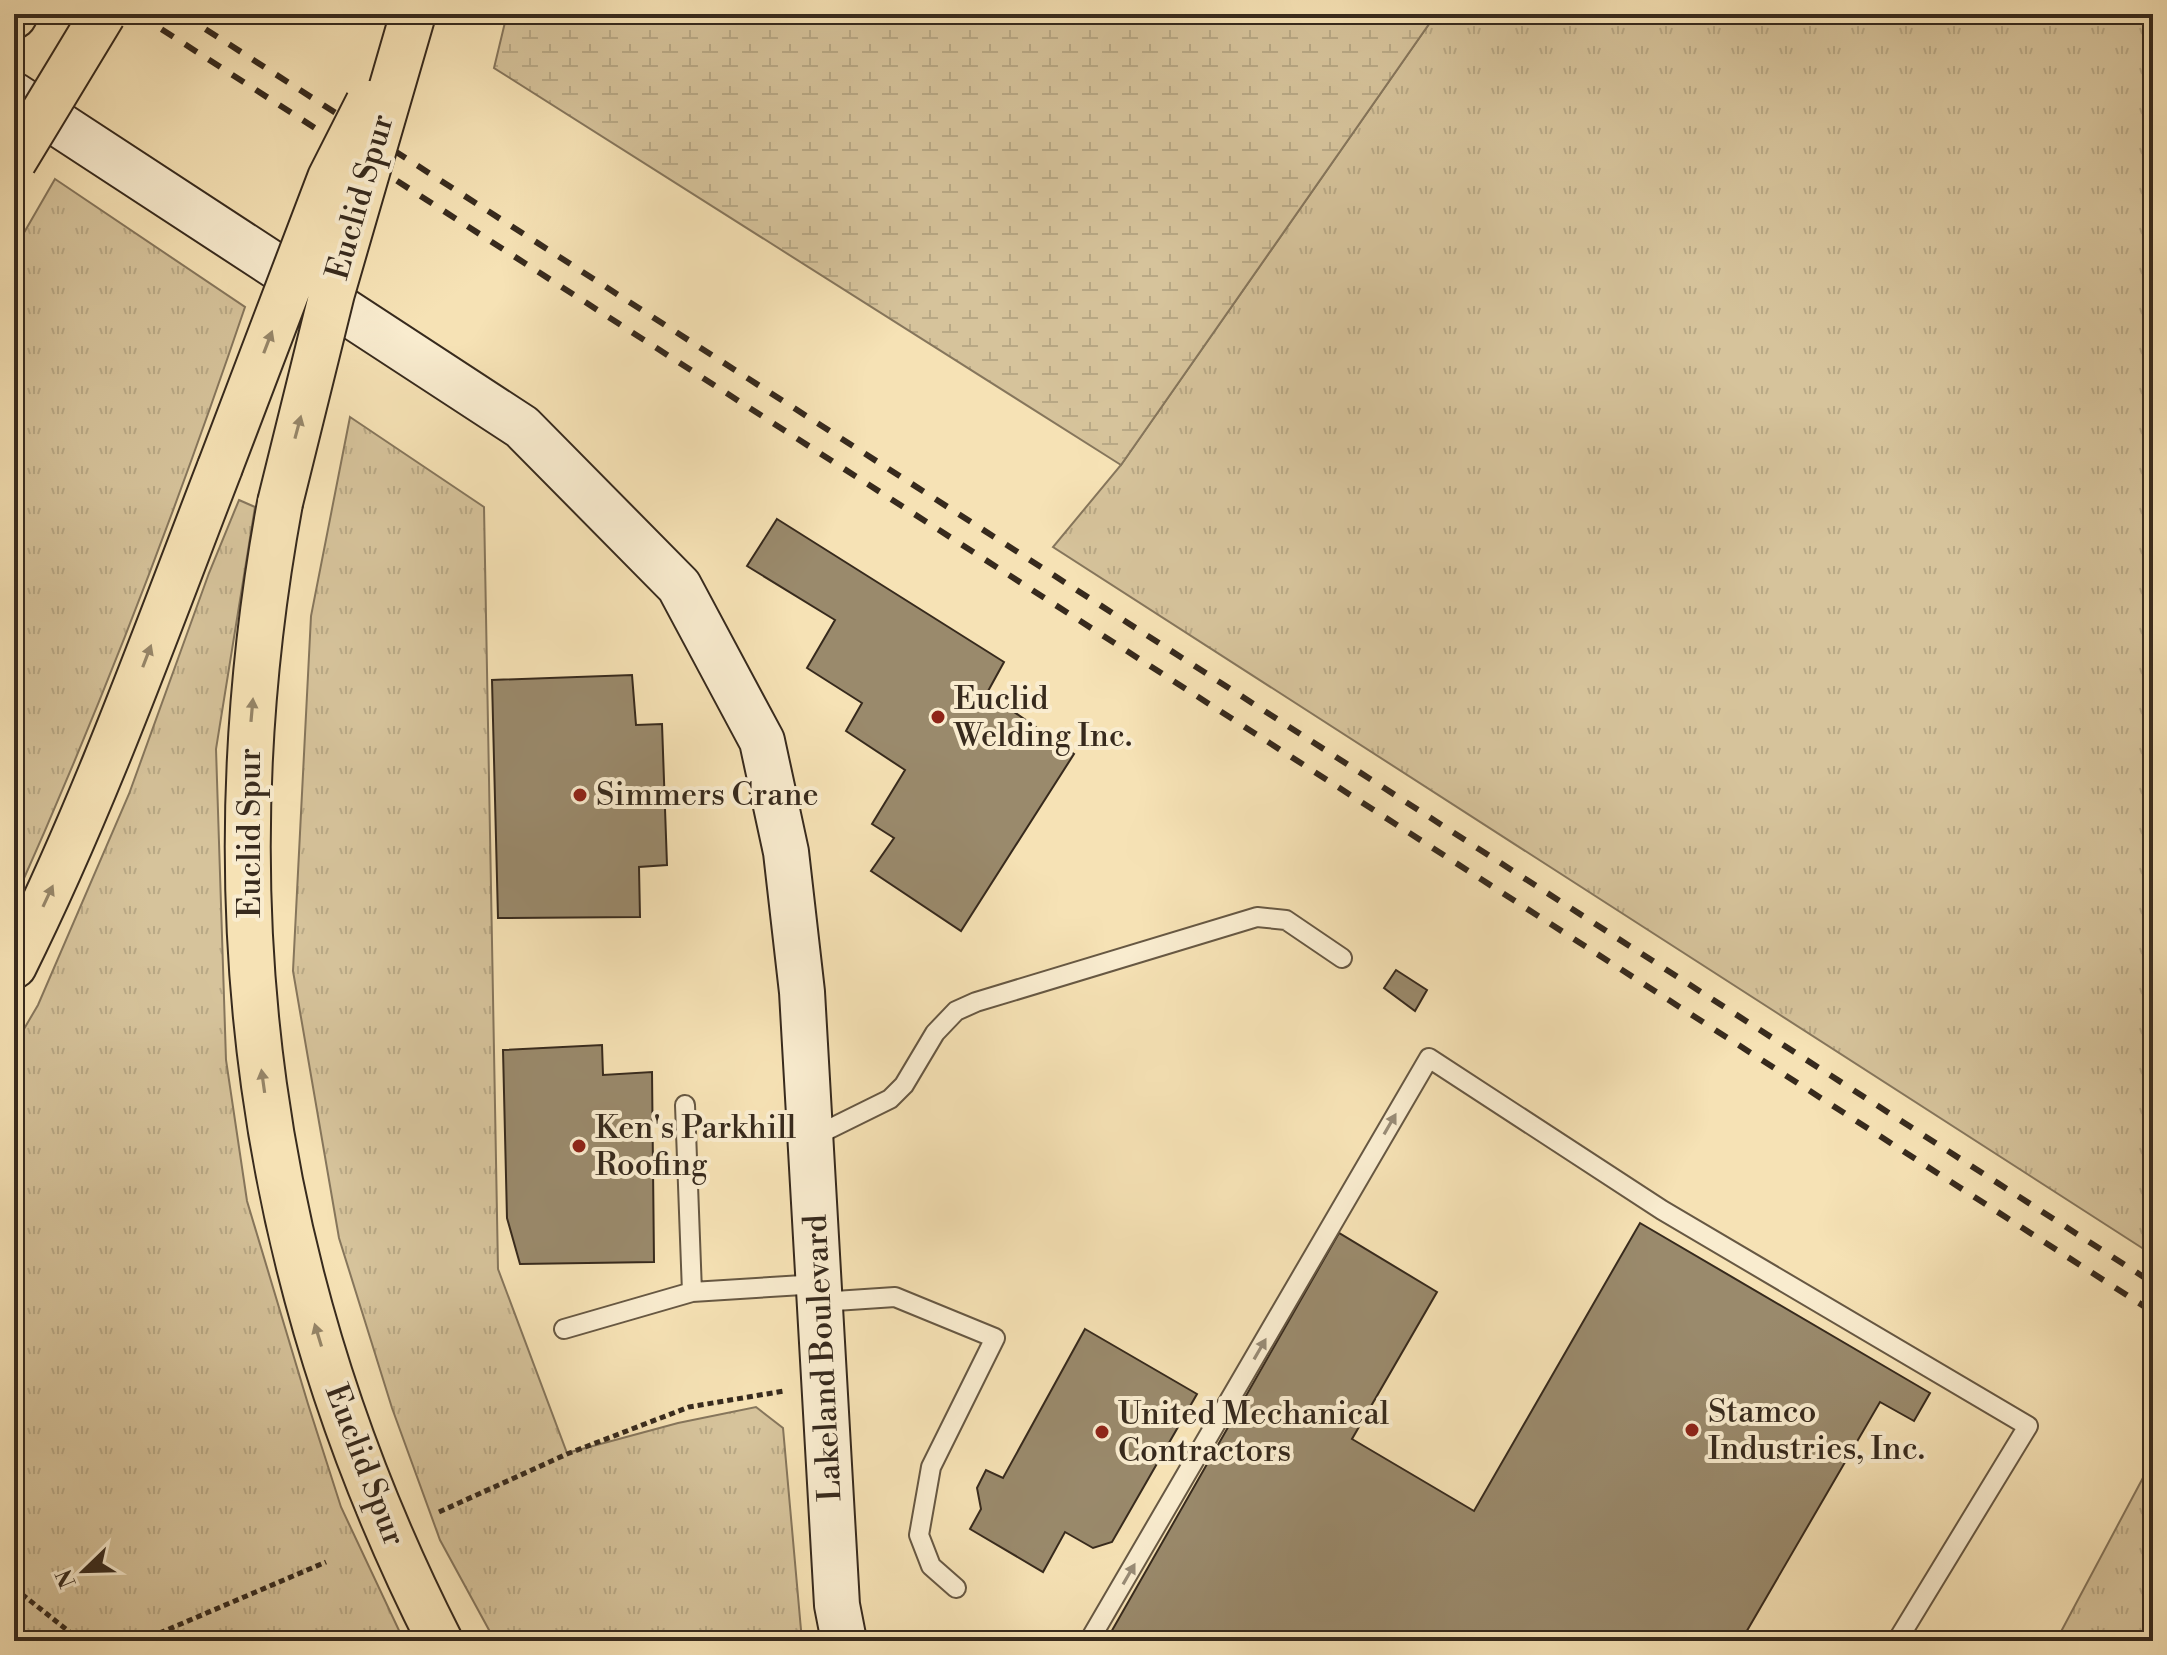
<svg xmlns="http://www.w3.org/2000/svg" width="2167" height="1655" viewBox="0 0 2167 1655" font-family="'Libre Bodoni',serif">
	<defs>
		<pattern id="grass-tufts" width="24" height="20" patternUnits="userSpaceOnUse" patternTransform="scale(2)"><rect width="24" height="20" fill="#d6c39b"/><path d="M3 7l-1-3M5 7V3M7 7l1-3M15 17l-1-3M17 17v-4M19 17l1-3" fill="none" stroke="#b8a885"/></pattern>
		<pattern id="wetland-marsh" width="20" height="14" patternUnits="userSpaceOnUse" patternTransform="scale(2)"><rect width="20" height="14" fill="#d6c39b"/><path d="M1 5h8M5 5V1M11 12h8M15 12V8" fill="none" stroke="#b8a885"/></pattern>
	</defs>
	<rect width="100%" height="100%" fill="#f6e2b5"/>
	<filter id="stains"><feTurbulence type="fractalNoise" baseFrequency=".0025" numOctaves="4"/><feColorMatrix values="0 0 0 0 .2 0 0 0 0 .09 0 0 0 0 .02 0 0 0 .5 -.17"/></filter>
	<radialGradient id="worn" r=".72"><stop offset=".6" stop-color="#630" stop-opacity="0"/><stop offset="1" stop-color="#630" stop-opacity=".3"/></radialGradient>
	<!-- grass -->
	<path fill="url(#grass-tufts)" stroke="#86765c" stroke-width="2" d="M1436,14H2153V1255L1053,547L1121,465Z
		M55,179L245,307C177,508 101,707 14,901V250Z
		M350,417L484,507L498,1269L567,1453L678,1423L756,1407L783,1428L802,1641H495L440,1540L392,1408L339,1238L293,971L311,616Z
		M239,500L255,507L216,749L226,1060L247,1201L308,1404L341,1507L404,1641H14V1046L38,1005L129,794L209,573Z
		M2153,1459V1641H2056Z"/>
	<!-- wetland -->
	<path fill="url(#wetland-marsh)" stroke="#86765c" stroke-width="2" d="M507,14H1436L1121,465L494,68Z"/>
	<!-- building -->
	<path fill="#9a8a6c" stroke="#372a1d" stroke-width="2" d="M777,519L1004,662L987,693L1074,754L961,931L871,871L894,838L872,824L905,770L846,731L862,703L807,668L835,620L747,566Z
		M632,675L636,725L662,724L667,865L639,867L640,917L498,918L492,680Z
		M1396,970L1427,990L1415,1011L1384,988Z
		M602,1045L603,1075L652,1072L654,1262L520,1264L507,1218L503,1050Z
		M1640,1223L1930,1393L1914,1421L1880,1402L1741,1641H1106L1339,1233L1437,1292L1352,1439L1474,1511Z
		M1085,1329L1197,1394L1112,1542L1093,1548L1065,1532L1043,1572L970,1529L981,1509L977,1488L986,1470L1003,1478Z"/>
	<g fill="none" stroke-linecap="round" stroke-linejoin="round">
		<defs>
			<path id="lane" d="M685,1105L692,1292L819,1284
				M813,1137L890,1099L904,1085L935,1033L956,1011L976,1002L1257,917L1286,920L1342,958
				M820,1302L895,1297L995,1338L931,1467L919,1535L931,1566L956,1588
				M564,1329L692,1292
				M1089,1641L1429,1058L1662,1210L2028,1426L1897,1641"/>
			<path id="secondary" d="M14,95L522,427L679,586L762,741L786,852L802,992L837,1605L844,1641"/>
			<path id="highway" d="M14,16L15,14
				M280,503C207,898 257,1281 440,1641
				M14,966C94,805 155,635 220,467"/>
		</defs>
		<!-- lane casing -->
		<use href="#lane" stroke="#675843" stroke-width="22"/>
		<!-- secondary casing -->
		<use href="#secondary" stroke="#372a1d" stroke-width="48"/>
		<!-- highway casing -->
		<use href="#highway" stroke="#372a1d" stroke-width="48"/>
		<!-- path -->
		<path stroke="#372a1d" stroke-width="5" stroke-dasharray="6 4" stroke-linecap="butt" d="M439,1512L567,1454L689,1407L784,1391
			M14,1588L81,1641
			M141,1641L326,1562"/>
		<!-- lane -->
		<use href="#lane" stroke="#f9eccf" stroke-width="18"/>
		<!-- secondary -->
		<use href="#secondary" stroke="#f9eccf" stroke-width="44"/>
		<!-- highway -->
		<use href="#highway" stroke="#f6e2b5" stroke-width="44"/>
		<!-- rail -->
		<path stroke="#372a1d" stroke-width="6" stroke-dasharray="14 14" stroke-linecap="butt" d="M138,14L2153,1312
			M182,14L2153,1283"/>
		<defs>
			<path id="highway-bridge" d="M14,161L103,14
				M220,467L330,178L368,103
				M280,503L332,293L413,14"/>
		</defs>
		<!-- highway-bridge casing -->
		<use href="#highway-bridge" stroke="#372a1d" stroke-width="48" stroke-linecap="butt"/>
		<!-- highway-bridge -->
		<use href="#highway-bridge" stroke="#f6e2b5" stroke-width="44"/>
	</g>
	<!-- one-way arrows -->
	<defs><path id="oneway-solid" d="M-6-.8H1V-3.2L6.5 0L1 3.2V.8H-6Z" transform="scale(2)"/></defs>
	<g fill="#968669">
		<use href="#oneway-solid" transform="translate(268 342) rotate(-69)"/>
		<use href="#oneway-solid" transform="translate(298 427) rotate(-75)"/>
		<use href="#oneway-solid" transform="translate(147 656) rotate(-69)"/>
		<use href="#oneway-solid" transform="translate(252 710) rotate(-85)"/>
		<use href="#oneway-solid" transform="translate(48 896) rotate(-65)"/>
		<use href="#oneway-solid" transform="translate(263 1081) rotate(-98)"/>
		<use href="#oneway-solid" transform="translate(318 1335) rotate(-107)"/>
	</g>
	<g fill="#988b76">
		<use href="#oneway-solid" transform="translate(1390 1124) rotate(-60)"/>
		<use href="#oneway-solid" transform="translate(1260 1349) rotate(-60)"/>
		<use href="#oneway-solid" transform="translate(1129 1574) rotate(-60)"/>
	</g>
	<!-- markers -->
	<g fill="#8f2418" stroke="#f9eccf" stroke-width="3">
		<circle cx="938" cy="717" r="8"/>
		<circle cx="580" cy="795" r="8"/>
		<circle cx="579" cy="1146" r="8"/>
		<circle cx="1692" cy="1430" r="8"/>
		<circle cx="1102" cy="1432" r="8"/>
	</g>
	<g text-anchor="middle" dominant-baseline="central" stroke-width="8" stroke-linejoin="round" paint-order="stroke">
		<!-- street labels -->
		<g font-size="32" fill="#372a1d" stroke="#f9eccf">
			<text transform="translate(360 197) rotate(-74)">Euclid Spur</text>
			<text transform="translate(250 833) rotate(-90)">Euclid Spur</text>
			<text transform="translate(823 1358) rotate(-93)">Lakeland Boulevard</text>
			<text transform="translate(365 1465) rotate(69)">Euclid Spur</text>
		</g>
		<!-- poi labels -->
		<g font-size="32" fill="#372a1d" stroke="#f9eccf" text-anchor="start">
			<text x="954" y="699">Euclid<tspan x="954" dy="37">Welding Inc.</tspan></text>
			<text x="596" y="795">Simmers Crane</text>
			<text x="595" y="1128">Ken's Parkhill<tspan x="595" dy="37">Roofing</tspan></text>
			<text x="1708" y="1412">Stamco<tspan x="1708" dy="37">Industries, Inc.</tspan></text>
			<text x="1118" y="1414">United Mechanical<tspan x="1118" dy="37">Contractors</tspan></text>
		</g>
	</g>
	<!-- margin -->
	<rect width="2167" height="1655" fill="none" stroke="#f6e2b5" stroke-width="48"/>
	<rect x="16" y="16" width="2135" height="1623" fill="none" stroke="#372a1d" stroke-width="4"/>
	<rect x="24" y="24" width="2119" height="1607" fill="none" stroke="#372a1d" stroke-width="2"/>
	<!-- north arrow -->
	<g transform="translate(84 1571) rotate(247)" stroke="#f9eccf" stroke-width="6" paint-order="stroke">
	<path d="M0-6L14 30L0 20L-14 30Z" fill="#372a1d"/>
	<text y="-12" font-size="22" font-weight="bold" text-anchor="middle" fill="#372a1d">N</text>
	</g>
	<rect width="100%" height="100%" filter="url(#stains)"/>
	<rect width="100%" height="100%" fill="url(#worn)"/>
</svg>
